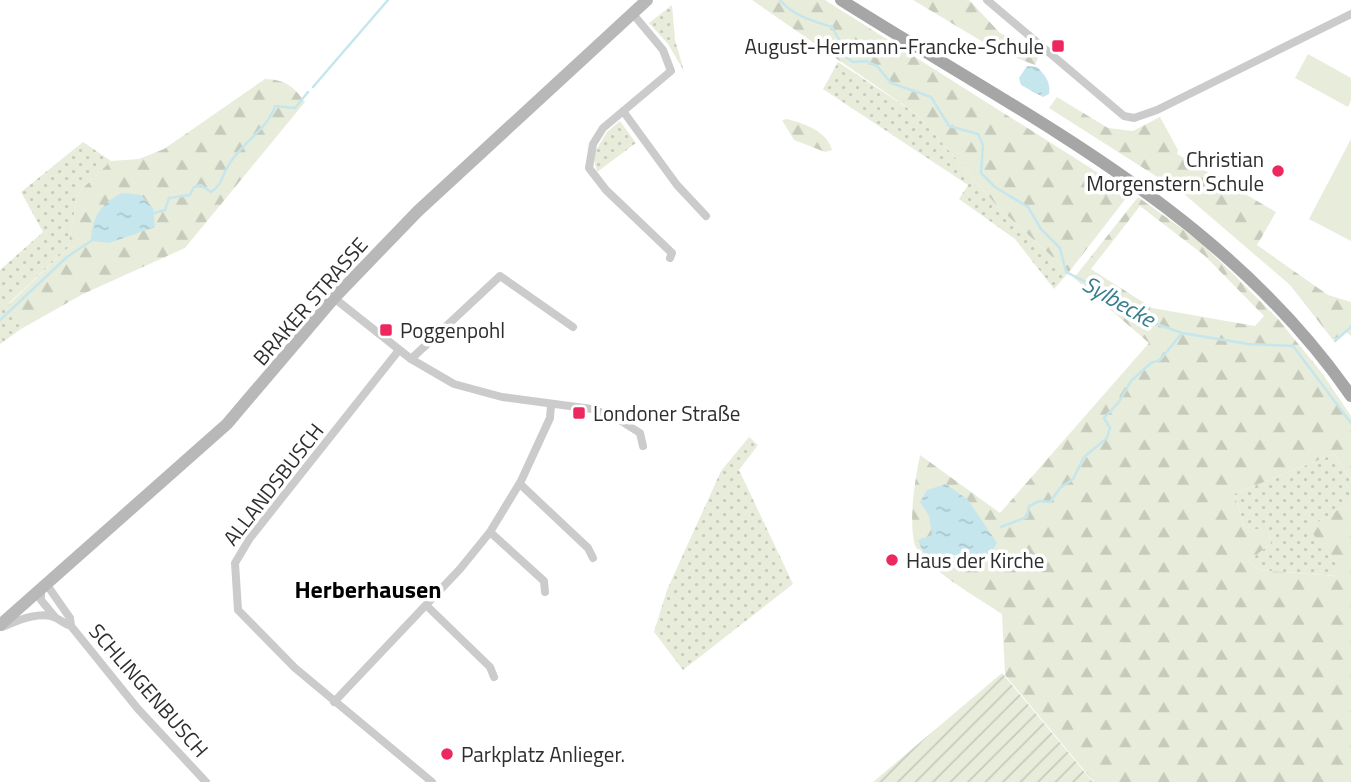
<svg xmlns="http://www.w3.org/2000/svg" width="1351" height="782" viewBox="0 0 1351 782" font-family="'Titillium Web',sans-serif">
	<defs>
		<pattern id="grass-dots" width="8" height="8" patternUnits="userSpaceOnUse" patternTransform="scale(1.75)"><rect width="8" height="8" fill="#e8ecdb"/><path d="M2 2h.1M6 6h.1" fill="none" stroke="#c7cbbc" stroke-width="1.8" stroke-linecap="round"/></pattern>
		<pattern id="forest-firs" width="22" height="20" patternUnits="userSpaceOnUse" patternTransform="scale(1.75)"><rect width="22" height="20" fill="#e8ecdb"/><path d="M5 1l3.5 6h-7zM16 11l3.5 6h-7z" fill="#c7cbbc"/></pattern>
		<pattern id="garden-furrows" width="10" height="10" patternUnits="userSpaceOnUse" patternTransform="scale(1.75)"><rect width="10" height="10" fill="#e8ecdb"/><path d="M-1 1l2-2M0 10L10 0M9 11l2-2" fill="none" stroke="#c7cbbc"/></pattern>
		<pattern id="water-ripples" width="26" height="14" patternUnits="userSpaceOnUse" patternTransform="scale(1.75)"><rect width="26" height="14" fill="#c6e6ed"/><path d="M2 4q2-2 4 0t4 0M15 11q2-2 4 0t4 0" fill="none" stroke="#aac6cc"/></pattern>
	</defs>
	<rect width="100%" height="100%" fill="#fff"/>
	<!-- grass -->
	<path fill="url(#grass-dots)" d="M672,5L675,40L684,71L668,44L649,23Z
		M838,62L918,115L999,208L1069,272L1054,289L1015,239L959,199L968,185L823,89Z
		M620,121L636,143L597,172L593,155L607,132Z
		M83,142L111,161L78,193L68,248L9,303L21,329L0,344V270L43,232L21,192Z
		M749,437L758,445L739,470L793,584L683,670L654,632L667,590L721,471Z
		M1334,454L1351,480V502L1309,528L1337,563V576L1258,570L1249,561L1271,543L1268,532L1245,527L1234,494Z"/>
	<!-- forest -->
	<path fill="url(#forest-firs)" fill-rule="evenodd" d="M752,0H825L1130,193L1069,272L999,208L918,115Z
		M913,0H969L1000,33L1024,44L1038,58L1035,65L998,51Z
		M265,79C286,80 293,86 305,102L185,248L83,294L21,329L9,304L68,248L78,193L111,161L139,159L164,149Z
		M1057,97L1108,128L1133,131L1160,117L1178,150L1177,154L1276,212L1257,245L1328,295L1351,302V336L1346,332L1333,340L1290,285L1184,194L1049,108Z
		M787,119C805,124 827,131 832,150L825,152L794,140L782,120Z
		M1138,197L1199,241L1232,273L1278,319L1322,373L1351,416V480L1334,454L1234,494L1245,527L1268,531L1271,543L1249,561L1258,570L1336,576L1337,563L1308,528L1351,502V782H1094L1005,675L1002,614C982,600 919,565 914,542C909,515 915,481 920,455L1000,513L1149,343L1074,278ZM1140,206L1205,256L1264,316L1255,326L1152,308L1091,269ZM929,516L997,544L966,560L954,555L938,558Z"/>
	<!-- garden -->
	<path fill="url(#garden-furrows)" d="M1002,673L1093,782H873Z"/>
	<!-- pitch -->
	<path fill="#e8ecdb" d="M1308,54L1351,78V100L1348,107L1295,78Z
		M1351,139V241L1309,219Z"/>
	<!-- water -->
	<path fill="url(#water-ripples)" d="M1027,66L1037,67C1045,75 1051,82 1049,94L1043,97L1021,85L1019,78Z
		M122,193L141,195L153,208L155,227L109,243L91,241C92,217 101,203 122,193Z
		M946,484L968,500L997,543L991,554C967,562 969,554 951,555C939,556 935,557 923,552L918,540L932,535L929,516L920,502L927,490Z"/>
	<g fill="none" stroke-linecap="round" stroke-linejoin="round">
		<!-- stream -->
		<path stroke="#c6e6ed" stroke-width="2.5" d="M780,0C793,16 813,21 832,27L840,41L843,55L853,62L866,61L877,66L891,83L931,97L949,126L978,134L983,145L981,173L995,187L1028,207L1041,229L1060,248L1066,272L1096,287L1102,286L1135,309L1142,319L1182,333L1248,344L1293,346L1351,423
			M313,87L388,0
			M154,213L165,210L169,198L190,195L194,187L201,185L211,192C223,184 221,177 228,166C240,144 268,129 275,106L295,108L308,92
			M0,320L67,257L91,241
			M1335,341L1351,327
			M1001,527L1027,517L1029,506L1040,501L1050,502L1060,488L1073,479L1084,457L1107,438L1110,428L1104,418L1119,402L1131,381L1151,363L1160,360L1182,333"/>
		<!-- street -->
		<path stroke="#cbcbcb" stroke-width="8" d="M987,0L1124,116L1134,118L1157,110L1351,14
			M633,14L663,50L671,71L603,128L593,144L589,168L606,190L672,253L670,258
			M623,111L677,185L706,216
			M334,298L411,359L454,384L502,397L592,409L618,419L640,433L643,446
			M399,350L250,538L235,563L238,610L295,668L432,782
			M411,359L500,276L573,327
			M520,484L588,548L593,558
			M490,532L544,581L545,592
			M47,585L70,618L71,626L96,657L138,709L206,782
			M41,590V600L55,617
			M426,605L490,667L494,677
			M2,627C17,621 41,610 56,618C62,621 65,624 71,626
			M334,702L460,569L490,532L521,481L550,418L551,405"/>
		<!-- secondary -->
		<path stroke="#b8b8b8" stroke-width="12" d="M0,625L227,424L334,298L418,211L647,0"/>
		<!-- primary -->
		<path stroke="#a6a6a6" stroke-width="12" d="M841,0C1026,117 1223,211 1351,396"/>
	</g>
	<!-- markers -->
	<g fill="#ed285e" stroke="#fff" stroke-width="2.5">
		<rect x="1051" y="39" width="14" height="14" rx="3.5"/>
		<circle cx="1278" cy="171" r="7"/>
		<rect x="379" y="323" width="14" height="14" rx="3.5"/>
		<rect x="572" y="406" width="14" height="14" rx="3.5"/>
		<circle cx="892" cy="560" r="7"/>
		<circle cx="447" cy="754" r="7"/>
	</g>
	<g text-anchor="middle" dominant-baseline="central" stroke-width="7" stroke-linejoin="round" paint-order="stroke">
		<!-- poi labels -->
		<g font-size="21" fill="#2e2e2e" stroke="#fff" text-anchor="start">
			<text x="1044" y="46" text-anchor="end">August-Hermann-Francke-Schule</text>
			<text x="1264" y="159" text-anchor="end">Christian<tspan x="1264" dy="24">Morgenstern Schule</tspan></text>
			<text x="400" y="330">Poggenpohl</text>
			<text x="593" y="413">Londoner Straße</text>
			<text x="906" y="560">Haus der Kirche</text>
			<text x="461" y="754">Parkplatz Anlieger.</text>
		</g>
		<!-- street labels -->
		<g font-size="21" fill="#2e2e2e" stroke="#fff">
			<text transform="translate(310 301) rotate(-49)">BRAKER STRASSE</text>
			<text transform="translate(273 484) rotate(-52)">ALLANDSBUSCH</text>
			<text transform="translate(149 690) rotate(49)">SCHLINGENBUSCH</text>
		</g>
		<!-- water labels -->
		<g font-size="23" font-style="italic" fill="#367d8d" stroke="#fff">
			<text transform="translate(1119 301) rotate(30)">Sylbecke</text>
		</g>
		<!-- quarter labels -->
		<g font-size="24" font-weight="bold" fill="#000" stroke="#fff">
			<text x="368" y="589">Herberhausen</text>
		</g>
	</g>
</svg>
